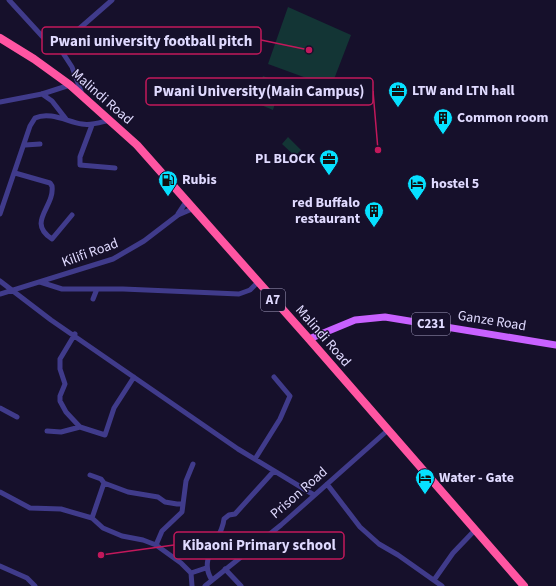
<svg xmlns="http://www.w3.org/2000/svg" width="556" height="586" viewBox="0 0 556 586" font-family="'Source Sans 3',sans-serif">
	<rect width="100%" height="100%" fill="#16102b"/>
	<!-- green -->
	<path fill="#133535" d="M288,7L351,35L331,87L268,64Z
		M263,76L281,83L273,110L254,102Z
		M288,137L301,150L295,156L282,144Z"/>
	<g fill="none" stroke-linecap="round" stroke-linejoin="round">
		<!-- minor -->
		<path stroke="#403b8b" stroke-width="5" d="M9,0L52,47L56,49L112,0
			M59,47L72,67L82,94
			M42,94L52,101L66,119
			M0,102L42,94L70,85
			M92,125L80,157V165L115,168
			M25,145L40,144
			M15,173L50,183L52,186C55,207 26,222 52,239L72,215
			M0,214L30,126L35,118C50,111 68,122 82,124C92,126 101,122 110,120
			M178,214L186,202
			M0,281L51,320L238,449L314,495
			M40,282L62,289H123L239,294L250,290L258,282
			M0,294L113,259L144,241L178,215L192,209
			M93,299L97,289
			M75,334L60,359V369L65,384L60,396V401L66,412L80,427L105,435L114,408L134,377
			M0,408L17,417
			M47,431L61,432L80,427
			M255,459L280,419L290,396L274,377
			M90,475L101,479L104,483L92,518
			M104,483L128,492L158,497L165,502L177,504H183
			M327,484L360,527L379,544L398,555L442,586
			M0,492L30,508L61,509L92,518L103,528L122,536L143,540L156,545L181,563L191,573
			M156,545L162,531L182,512L186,481L193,464
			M0,566L27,578L35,586
			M225,569L241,586
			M191,573L206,568
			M191,573L192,586
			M212,580C197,558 222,541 224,519L229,515L235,514L274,471
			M434,580L453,553L475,530
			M205,586L281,525L388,430"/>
		<!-- major -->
		<path stroke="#c861ff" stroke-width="7" d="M309,339L355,320L385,317L556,345"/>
		<!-- highway -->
		<path stroke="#ff55a2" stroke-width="8" d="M0,38L34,59L70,85L137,145L309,339L524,586"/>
	</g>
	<!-- icons -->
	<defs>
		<symbol id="office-pin" viewBox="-11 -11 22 30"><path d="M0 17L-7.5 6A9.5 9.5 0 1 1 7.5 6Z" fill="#06e0ff" stroke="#16102b"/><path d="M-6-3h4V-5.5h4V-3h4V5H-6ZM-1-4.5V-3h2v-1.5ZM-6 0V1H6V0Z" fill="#111"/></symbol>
		<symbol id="building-pin" viewBox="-11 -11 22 30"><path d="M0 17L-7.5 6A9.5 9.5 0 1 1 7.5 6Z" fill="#06e0ff" stroke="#16102b"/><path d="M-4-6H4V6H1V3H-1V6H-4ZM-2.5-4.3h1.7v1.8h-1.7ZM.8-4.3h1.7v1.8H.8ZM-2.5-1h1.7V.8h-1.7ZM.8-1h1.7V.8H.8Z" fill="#111"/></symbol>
		<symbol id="fuel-pin" viewBox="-11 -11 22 30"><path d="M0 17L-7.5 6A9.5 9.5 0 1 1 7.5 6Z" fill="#06e0ff" stroke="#16102b"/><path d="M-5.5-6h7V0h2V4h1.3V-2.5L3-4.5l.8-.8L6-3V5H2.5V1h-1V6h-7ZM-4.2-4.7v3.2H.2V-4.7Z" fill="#111"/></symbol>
		<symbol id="hotel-pin" viewBox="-11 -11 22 30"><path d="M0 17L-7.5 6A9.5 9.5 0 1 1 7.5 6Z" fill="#06e0ff" stroke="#16102b"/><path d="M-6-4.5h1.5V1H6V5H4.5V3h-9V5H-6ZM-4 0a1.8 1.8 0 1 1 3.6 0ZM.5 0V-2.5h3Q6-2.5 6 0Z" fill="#111"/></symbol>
	</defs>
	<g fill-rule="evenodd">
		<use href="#office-pin" x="387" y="80" width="22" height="30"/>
		<use href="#building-pin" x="432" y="107" width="22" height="30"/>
		<use href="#office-pin" x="318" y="148" width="22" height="30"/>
		<use href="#fuel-pin" x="157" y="169" width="22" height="30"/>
		<use href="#hotel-pin" x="406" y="173" width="22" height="30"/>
		<use href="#building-pin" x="363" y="200" width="22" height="30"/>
		<use href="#hotel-pin" x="414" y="467" width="22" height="30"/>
	</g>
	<g text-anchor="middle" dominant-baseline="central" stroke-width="3" stroke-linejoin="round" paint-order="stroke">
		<!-- shield labels -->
		<g fill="#16102b" stroke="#a39dbf" stroke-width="1">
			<rect x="261" y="289" width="24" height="22" rx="3"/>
			<rect x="412" y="313" width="38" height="22" rx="3"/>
		</g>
		<g font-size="13" font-weight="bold" fill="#e0daff">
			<text x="273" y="300">A7</text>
			<text x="431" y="324">C231</text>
		</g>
		<!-- poi labels -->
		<g font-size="14" font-weight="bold" fill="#e0daff" stroke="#16102b" text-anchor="start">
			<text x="412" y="91">LTW and LTN hall</text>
			<text x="457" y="118">Common room</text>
			<text x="315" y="159" text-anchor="end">PL BLOCK</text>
			<text x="182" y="180">Rubis</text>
			<text x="431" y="184">hostel 5</text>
			<text x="360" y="203" text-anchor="end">red Buffalo<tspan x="360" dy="16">restaurant</tspan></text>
			<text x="439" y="478">Water - Gate</text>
		</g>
		<!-- street labels -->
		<g font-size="14" fill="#e0daff" stroke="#16102b">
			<text transform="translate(102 97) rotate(41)">Malindi Road</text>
			<text transform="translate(90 253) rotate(-20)">Kilifi Road</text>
			<text transform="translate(492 321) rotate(9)">Ganze Road</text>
			<text transform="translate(323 336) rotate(49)">Malindi Road</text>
			<text transform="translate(299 493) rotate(-41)">Prison Road</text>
		</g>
	</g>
	<!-- callouts -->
	<path fill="none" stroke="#c2185b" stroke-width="1.5" d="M309 50L261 40M378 150L373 91M101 555L174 545"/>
	<g fill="#c2185b" stroke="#16102b" stroke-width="1.5">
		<circle cx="309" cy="50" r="4"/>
		<circle cx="378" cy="150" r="4"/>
		<circle cx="101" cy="555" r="4"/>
	</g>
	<g fill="#16102b" stroke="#c2185b" stroke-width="1.5">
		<rect x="42" y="27" width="219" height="27" rx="4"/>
		<rect x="146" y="78" width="227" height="27" rx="4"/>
		<rect x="174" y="532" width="170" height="27" rx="4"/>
	</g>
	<g font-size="15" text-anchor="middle" font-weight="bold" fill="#e0daff">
		<text x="151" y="46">Pwani university football pitch</text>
		<text x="259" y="96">Pwani University(Main Campus)</text>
		<text x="259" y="550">Kibaoni Primary school</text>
	</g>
</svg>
